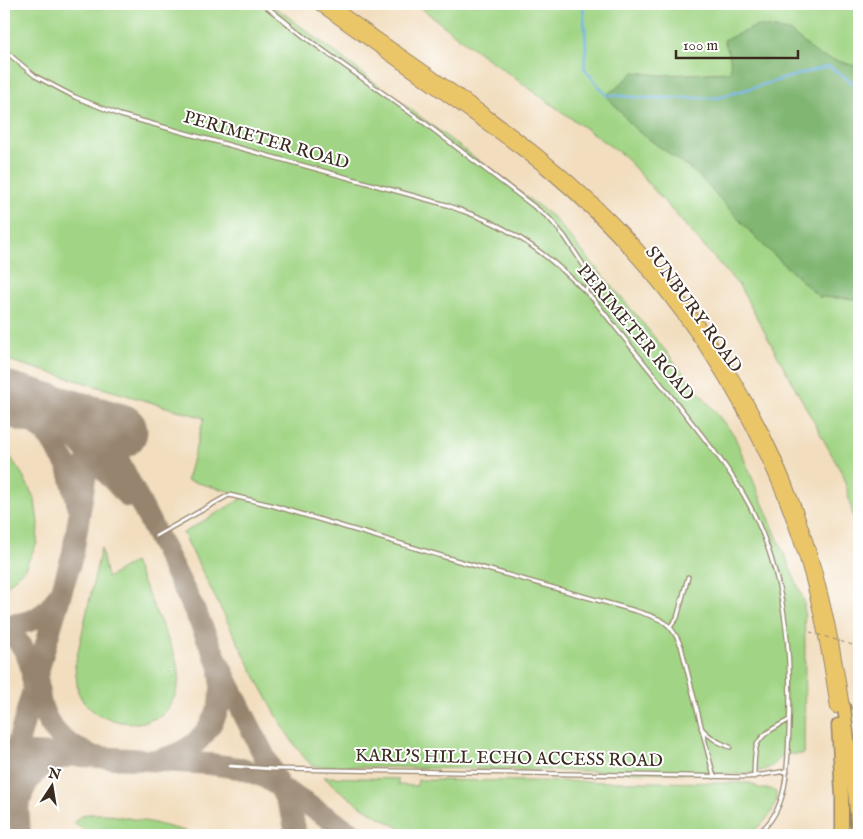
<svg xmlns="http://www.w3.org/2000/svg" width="863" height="839" viewBox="0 0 863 839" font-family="'IM FELL English',serif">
	<rect width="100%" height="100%" fill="#fff"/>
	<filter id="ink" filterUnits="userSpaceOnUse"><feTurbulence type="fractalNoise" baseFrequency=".02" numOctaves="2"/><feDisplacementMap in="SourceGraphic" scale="10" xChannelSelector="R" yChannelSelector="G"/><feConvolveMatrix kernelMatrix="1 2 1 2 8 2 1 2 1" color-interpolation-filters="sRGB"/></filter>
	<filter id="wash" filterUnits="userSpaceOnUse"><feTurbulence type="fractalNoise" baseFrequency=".0096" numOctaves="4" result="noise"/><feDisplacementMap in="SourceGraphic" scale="20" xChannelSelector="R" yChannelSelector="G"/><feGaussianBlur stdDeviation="1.12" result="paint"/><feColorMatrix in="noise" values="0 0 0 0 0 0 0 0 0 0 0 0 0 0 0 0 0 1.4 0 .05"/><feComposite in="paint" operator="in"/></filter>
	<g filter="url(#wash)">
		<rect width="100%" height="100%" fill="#f2debf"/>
		<!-- green -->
		<path fill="#a1d585" stroke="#6e8052" d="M4,4H271L553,217L637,316L734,435L804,601L805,647L804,754H784C772,769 766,770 747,774L312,766C289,742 275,712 259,683C233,634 208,583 183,533L246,496L187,480L204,418L4,359Z
			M416,4H859V87L635,129L696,173L759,241L819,297L859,299V542L844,477L740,287L624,156L467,44Z
			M4,450L7,452L22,474L35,500L38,523L37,543L25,568L4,589Z
			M101,548L107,578L134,562L173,651L177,663L179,680L175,696L168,708L161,716L148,721L138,723L120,722L98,715L84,703L78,692L75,665Z
			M324,777L398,779V785L417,786L418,780L750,783L761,789H770L776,792C779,810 760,829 744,835H416C382,821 351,802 324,777Z
			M88,814H105L150,822L200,835H97L86,831L73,823L81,816Z"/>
		<!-- forest -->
		<path fill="#80b672" stroke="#5e7048" d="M757,26L789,31L820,56L859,67V299L819,297L759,241L696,173L635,129L606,95L615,89L634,72L661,75L731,72L730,58L724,40Z"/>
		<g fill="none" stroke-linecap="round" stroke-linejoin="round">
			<!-- stream -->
			<path stroke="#73b2e6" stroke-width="2.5" d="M583,4L586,45L584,68L606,95L646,98H717L828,66L859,87"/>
			<!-- taxiway -->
			<path stroke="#96846e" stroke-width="22" d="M4,401L25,413L50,438L68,467L77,500V505
				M33,407L66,428L128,497
				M73,553L94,424L102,430L106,435L194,609L215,656L286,800L292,814L296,835
				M4,625C26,625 47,617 57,597
				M4,631C24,641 33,662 32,684
				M38,682C39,718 56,741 89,754
				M17,752L210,764L239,768L264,777L355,835
				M161,759C203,750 227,713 220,671
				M20,802C25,778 41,763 65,757
				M20,835L16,773L18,743L47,640L73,553L75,539"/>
			<!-- runway -->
			<path stroke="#96846e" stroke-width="55" d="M4,398L120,431"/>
		</g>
	</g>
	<g filter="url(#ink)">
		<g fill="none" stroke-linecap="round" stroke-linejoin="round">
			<defs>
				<path id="service" d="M263,4L306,38L426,124L549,218L565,237L588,272V282L586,291
					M4,50L35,76L75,97L120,115L447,205C462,211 478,216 493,223C532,242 564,269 594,300C623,337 652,373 682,410C710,446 740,481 758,523C787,588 792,660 789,731C787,768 789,811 756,835
					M156,536L229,495L271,505L455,560L636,611C661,619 670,620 681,646L714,777
					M670,627L677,618L688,577
					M701,728C711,738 717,742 730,747
					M230,766L273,769L748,777L787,771
					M754,777C754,768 754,757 756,748C759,734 778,726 789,720
					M763,830L770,835"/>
				<path id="primary" d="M318,4C364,38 412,71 459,105C488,126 519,147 547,170C662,266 754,401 800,543C818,596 828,652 836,708
					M330,4C411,63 496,116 571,182C669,268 751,385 796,508C820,572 834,639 844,707"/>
				<path id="motorway" d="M844,707L855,799L858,835
					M838,725L842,797V835"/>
			</defs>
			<!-- service casing -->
			<use href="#service" stroke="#96846e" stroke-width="5.5"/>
			<!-- primary casing -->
			<use href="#primary" stroke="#96846e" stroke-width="12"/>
			<!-- motorway casing -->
			<use href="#motorway" stroke="#96846e" stroke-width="15"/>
			<!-- service -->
			<use href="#service" stroke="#fff" stroke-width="3"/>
			<!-- primary -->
			<use href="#primary" stroke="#ebc669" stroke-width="10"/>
			<!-- motorway -->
			<use href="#motorway" stroke="#ebc669" stroke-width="12"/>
			<!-- path-bridge -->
			<path stroke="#96846e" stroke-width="1" stroke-dasharray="4 4" stroke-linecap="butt" d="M810,632L859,647"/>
		</g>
	</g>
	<g text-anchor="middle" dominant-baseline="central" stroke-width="4" stroke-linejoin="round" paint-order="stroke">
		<!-- street labels -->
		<g font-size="18" fill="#3b2a1e" stroke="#fff">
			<text transform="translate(266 141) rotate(16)">PERIMETER ROAD</text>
			<text transform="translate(693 310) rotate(54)">SUNBURY ROAD</text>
			<text transform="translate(635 333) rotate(50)">PERIMETER ROAD</text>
			<text transform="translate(509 759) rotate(1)">KARL'S HILL ECHO ACCESS ROAD</text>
		</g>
	</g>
	<!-- margin -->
	<rect width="863" height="839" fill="none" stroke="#fff" stroke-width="20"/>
	<!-- north arrow -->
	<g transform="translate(52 786) rotate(12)" stroke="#ffffff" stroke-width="4" paint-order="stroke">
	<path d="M0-4L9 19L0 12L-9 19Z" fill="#3b2a1e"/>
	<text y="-8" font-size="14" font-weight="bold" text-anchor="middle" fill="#3b2a1e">N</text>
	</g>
	<!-- scale -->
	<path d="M676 50v8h122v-8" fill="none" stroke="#3b2a1e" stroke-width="2.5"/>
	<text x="683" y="50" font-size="15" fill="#3b2a1e" stroke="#ffffff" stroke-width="4" paint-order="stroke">100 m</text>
</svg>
